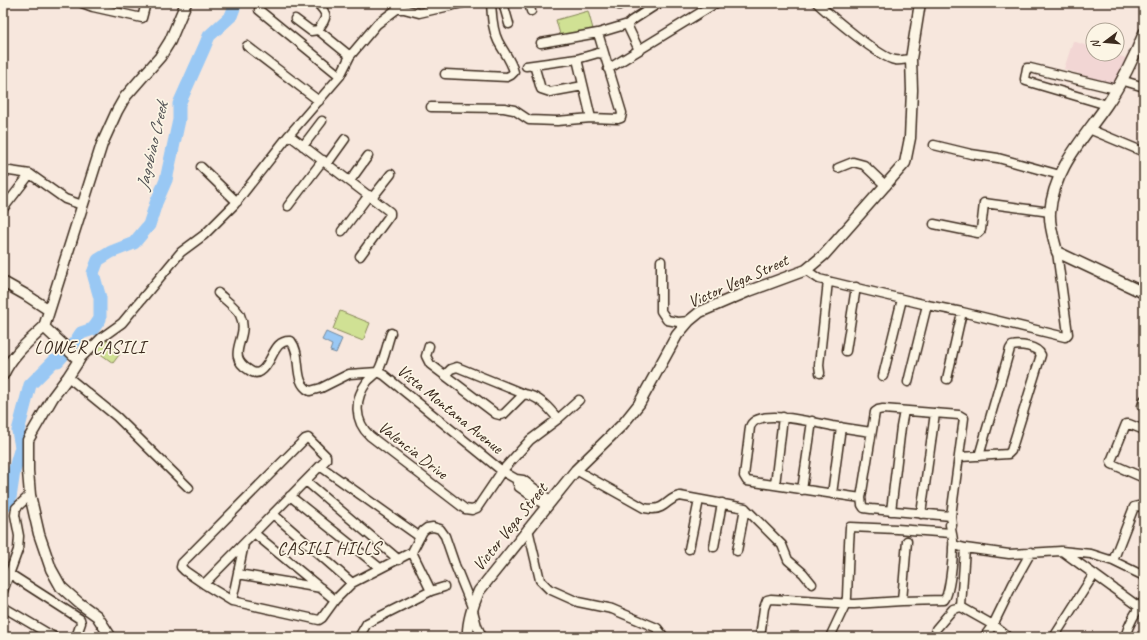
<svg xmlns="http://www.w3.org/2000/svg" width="1147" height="640" viewBox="0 0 1147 640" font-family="Caveat,sans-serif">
	<rect width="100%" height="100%" fill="#f7e7dd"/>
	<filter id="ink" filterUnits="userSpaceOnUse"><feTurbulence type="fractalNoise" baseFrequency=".025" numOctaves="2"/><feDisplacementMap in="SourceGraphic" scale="8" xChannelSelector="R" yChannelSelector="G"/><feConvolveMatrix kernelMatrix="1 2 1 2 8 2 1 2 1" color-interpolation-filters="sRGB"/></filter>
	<g filter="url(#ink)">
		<!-- built -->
		<path fill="#f2d6d4" d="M1073,41L1093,48V54H1113L1126,58L1114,85L1064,69Z"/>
		<!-- green -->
		<path fill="#d0e194" stroke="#868659" d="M588,11L593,29L561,38L556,20Z
			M340,311L370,323L363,341L333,329Z
			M100,335L122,351L113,363L91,347Z"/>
		<!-- water -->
		<path fill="#99c8f4" stroke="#73899e" d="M326,332L342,339L336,353L330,351L332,345L322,340Z"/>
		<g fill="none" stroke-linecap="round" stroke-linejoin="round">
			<!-- river -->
			<path stroke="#99c8f4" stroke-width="13" d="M3,508L10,498L14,471L21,447L18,431L30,385L54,361H58L75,342L81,333L93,329L100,319V298L93,273L98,260L111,252L134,243L149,225L156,203L166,180L179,120V104L204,48L209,36L231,16L236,3"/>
			<defs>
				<path id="minor" d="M82,3L93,7L142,18L146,3
					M503,3L509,24
					M529,3L531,11
					M618,3L619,5
					M817,3C830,15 880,58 895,60C900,61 906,59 911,59
					M259,10L340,76
					M295,19L311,31L318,30C327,17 329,15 317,3
					M318,30L350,56
					M541,43L598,33L628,24
					M247,46L319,101
					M639,50L629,29L628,24L631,21L659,3
					M577,59L591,118
					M534,65L541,89L550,92L583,86
					M526,66L577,59L598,53L604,54
					M608,69L716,3
					M445,74L507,77L511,75L514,72C511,60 503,51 498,41C492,29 492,15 491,3
					M1121,80L1144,87
					M1107,105L1026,81L1025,79L1027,68H1030L1116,89
					M431,107L504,108L514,110L529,120L557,121L591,118L618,119L621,118L622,113L598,33
					M1089,129L1144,152
					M289,135L390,212V215L360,256
					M934,145L971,154L998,158L1060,175
					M303,146L322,121
					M327,164L345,139
					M201,167L237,202
					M838,168L853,162L864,165L886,186
					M3,170L30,174L65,199L82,205
					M350,181L368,156
					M372,198L391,174
					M288,206L323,160
					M3,209L30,174
					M934,224L978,233L981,230L984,203L1050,212
					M342,231L369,195
					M661,261V311L667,320L678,322L689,321
					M806,270L819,279L927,305L962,312L1065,337L1068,334L1057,252
					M218,293C224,299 237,308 240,315C251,338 223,354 249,370C253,373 257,374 261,371C273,363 273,339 291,341C303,356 292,382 310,391L321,388L349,374L378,372L384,375L502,471L516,479L523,480L551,501
					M391,333C387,344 384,361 378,371C375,376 370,378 367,382C354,399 354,421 370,436L465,509L472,510L477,508L502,471L530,440L558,419L579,400
					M429,346L426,356L430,364L496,414L500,415L504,414L524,394
					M846,351L856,287
					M79,360L101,338L122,323L181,252L204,235L234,205L289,135L340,76L350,56L377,24L397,9H404L419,13L463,3
					M820,373L819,365L828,281
					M445,375L451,369L457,367L524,394C539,396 549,408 558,419
					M883,376L902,299
					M68,377L117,417L189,488
					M947,379L962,312
					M908,382L927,305
					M1142,406L1144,400
					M1144,430L1129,424H1126L1111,461L1112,464L1144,478
					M960,457L1008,454L1011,451L1041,355C1037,346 1020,344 1012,346L1010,349L979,456
					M320,466L420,537
					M576,470L644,508C650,509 655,510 661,507C669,503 670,498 680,496L745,508L782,545L788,560L803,573L812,584
					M516,479L519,487L546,506
					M306,481L399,560
					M775,485L783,417
					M802,490L812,421
					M832,494L841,427
					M290,496L380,568
					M861,498L747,481L744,476L750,427C756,407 817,423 832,426C845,428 858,430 871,432
					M891,511L901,427L904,411
					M273,514L352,583
					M921,514L935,413
					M528,529L540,580L549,589L578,602L612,609L638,620L657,628L664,637
					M951,529L952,525L951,516L964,418L959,415L883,409L878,410L875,412L861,498L862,505L864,508L871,509L951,516
					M254,533L335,600
					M954,545L965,548L1009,554L1061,551L1091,554L1113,561L1144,576
					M714,547L722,503
					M689,549L699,500
					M737,551L745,508
					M1062,551L1139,607
					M412,552L431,591
					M1113,561L1134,507L1138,506L1144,508
					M10,574L80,619L81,623L76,637
					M238,574L321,588
					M204,584L326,460V456L308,438L305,439L182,563L181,567L185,571L204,584L232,601L319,620L322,618L335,600L352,583L412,552L423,531L427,528L433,527L440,529L445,536L455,565L472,607L477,626L482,637
					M3,591L18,550L19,536L15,515L16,508L30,495
					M232,601L244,544
					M902,601L907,541
					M3,607L54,637
					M961,607L965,548
					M936,629L953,609L961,607L993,625L1008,637
					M359,637L367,623L431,591L444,587
					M760,637L764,608L767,600L771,599L854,604L902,601L944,600C950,594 953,557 953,547C954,542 951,529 950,525
					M830,637L846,603L847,597L849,544L850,527L897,529L951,533
					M984,637L993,625L1013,584L1031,552
					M1054,637L1094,574
					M1125,637C1129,624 1135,612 1144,601"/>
				<path id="tertiary" d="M1144,33C1135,56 1120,86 1106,106C1083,139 1053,170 1050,213C1049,226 1054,239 1057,252L1144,293
					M3,282L26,295L49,310
					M44,327L79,360L68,377L53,397L28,440V471L30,495L39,534L51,569L61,587L79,603L97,616L110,636V637
					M3,375C12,355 28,342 44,327L102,144L117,111L125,97L160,57L170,41L186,3
					M468,637C467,622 473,605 479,591L576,470L623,424L639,404L677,335L689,321L700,312L749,291L806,270L824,255L905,163L910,138L912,90L911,59L920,3"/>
			</defs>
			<!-- minor casing -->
			<use href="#minor" stroke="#3b2a1e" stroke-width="11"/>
			<!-- tertiary casing -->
			<use href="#tertiary" stroke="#3b2a1e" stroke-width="13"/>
			<!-- minor -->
			<use href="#minor" stroke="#fcf5e5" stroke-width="8"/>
			<!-- tertiary -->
			<use href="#tertiary" stroke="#fcf5e5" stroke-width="10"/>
		</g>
	</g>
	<g text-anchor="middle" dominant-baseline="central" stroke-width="3.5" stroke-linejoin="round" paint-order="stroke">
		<!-- street labels -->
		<g font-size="17" fill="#3b2a1e" stroke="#fcf5e5">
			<text transform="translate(738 281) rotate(-24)">Victor Vega Street</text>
			<text transform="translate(450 409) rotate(39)">Vista Montana Avenue</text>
			<text transform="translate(413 450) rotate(38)">Valencia Drive</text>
			<text transform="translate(510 527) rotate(-51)">Victor Vega Street</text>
		</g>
		<!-- water labels -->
		<g font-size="18" font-style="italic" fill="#525254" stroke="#fcf5e5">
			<text transform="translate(152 146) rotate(-77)">Jagobiao Creek</text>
		</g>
		<!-- neighbourhood labels -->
		<g font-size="18" letter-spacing="1" fill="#3b2a1e" stroke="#fcf5e5">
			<text x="90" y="347">LOWER CASILI</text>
			<text x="329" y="548">CASILI HILLS</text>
		</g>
	</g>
	<!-- margin -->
	<rect width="1147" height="640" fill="none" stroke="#fcf5e5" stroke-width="16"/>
	<rect x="8" y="8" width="1131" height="624" fill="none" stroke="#3b2a1e" stroke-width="1.5" filter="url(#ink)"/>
	<!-- north arrow -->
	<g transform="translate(1105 42) rotate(254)"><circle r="19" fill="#fcf5e5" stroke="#afa495"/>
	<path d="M0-3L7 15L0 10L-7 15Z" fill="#3b2a1e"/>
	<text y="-6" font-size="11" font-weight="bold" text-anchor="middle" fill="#3b2a1e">N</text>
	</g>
</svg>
